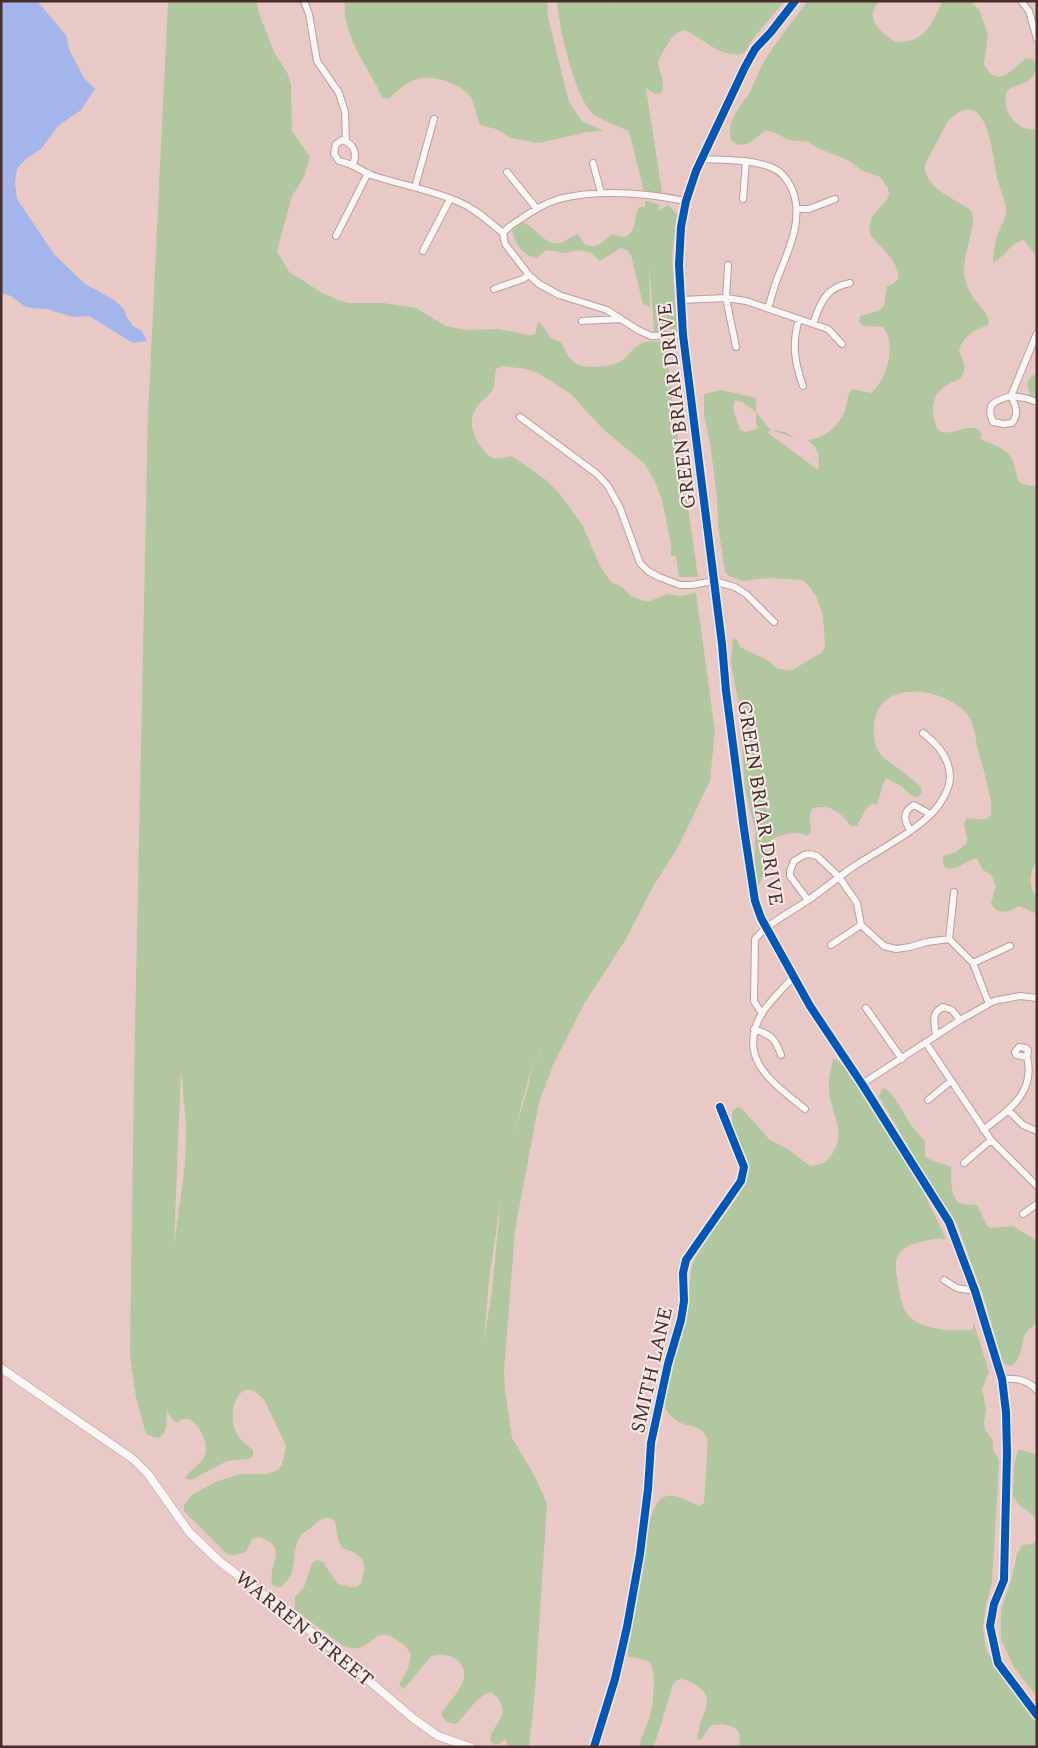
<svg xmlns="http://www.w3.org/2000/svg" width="1038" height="1748" viewBox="0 0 1038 1748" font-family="Spectral,serif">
	<rect width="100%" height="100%" fill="#e9c9c6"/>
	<!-- green -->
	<path fill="#b0c79f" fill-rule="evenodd" d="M168,1H256L261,19L275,54L287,72L291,84L292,131L310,157L304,177L292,196L277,251L290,273L301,279L322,293L341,301L348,303H383L416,308L446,326L466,330L499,329L529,335L535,334L538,322C548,329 547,340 561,342C565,351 568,359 577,364C586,369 614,367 623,360C631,354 633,346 643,343C650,340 659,342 666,342L671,390L698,577H679L676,556H671V544L662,500L655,482L645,464L603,429L571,394L538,373L526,369L502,366L496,369C495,375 495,383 493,388C491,394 484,399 480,403C467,417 471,434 482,448C492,462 496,459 512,456L546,480L559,493L583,526L599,564L610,581L622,587L631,596L643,601H650L667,594L679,596L696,593L715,731L710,781L678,847L652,888L626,939L584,1004L553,1065L539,1102L515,1230L504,1371L505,1390L512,1438L534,1475L547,1503L535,1691L529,1747H508L506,1738L501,1743L495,1745L490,1741C491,1724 510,1719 499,1700C496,1696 495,1694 490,1692C474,1698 468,1714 456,1724C448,1723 445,1721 441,1714C448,1702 472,1681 462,1666C460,1663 458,1660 454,1658C446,1654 437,1654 430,1657L404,1689L399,1685L408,1668L411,1655C408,1648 405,1645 398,1641C395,1639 391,1636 387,1635C373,1631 367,1656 344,1646L295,1610V1597L304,1587L312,1563L317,1560L323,1562L338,1584C344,1585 352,1589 358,1586C361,1584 363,1579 363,1575C368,1558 357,1553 342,1548L339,1542L335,1522L330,1518C320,1518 318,1521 311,1528C308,1530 303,1532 301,1535C289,1552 301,1574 280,1587L273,1586C265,1566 292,1548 259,1537L252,1539L246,1552L234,1555L227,1554L184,1511V1505L192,1495L215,1482L240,1474H266L278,1470L282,1465L286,1446L265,1401C240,1369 224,1414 238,1436C242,1442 248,1446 253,1450V1456L248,1459L227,1461L191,1480L185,1478C190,1470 200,1465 204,1457C210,1445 200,1424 189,1419H182L177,1423L172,1419L167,1410C166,1420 169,1433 158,1438L147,1435L145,1431L136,1397L130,1356L134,1074L148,415ZM559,1015L531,1070L529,1084L513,1137L531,1069ZM181,1069L186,1125L185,1165L174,1246ZM501,1198L492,1291L484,1342L489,1280Z
		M345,1H547L548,17L569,102L582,121L604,131L587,132L539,143L511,138L496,129L480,125C477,116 475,106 471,98C464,85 437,76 422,78C409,79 398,90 389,99L382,97C368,66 342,37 345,1Z
		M557,1H610L611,5V1H785L755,36L744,53C721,60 704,38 684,30C670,34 665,49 658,62C659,73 666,81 661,93L655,94L646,88L662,193L644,191L629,131C620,127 596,118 591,112C574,93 559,27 557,1Z
		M808,1H880C862,18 881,32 895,42C926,43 930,25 943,1H970L979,10L988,34L984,64C999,91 1011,69 1026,58L1033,59L1037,62C1037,84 1022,81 1007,91C1000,109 1017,133 1037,129V257L1024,240C1009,243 1006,257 993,262C993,253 995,244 997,236C1000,227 1006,220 1006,211C1006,199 999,189 997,177C992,153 987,81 948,121L925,164C923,183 944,194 958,202C962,205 968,207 971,211C978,219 963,256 964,271C964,278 968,290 972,296C979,306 989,313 989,325C974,329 964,336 959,350C962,358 967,367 962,376C959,381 953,381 949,384C936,390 930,404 934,417C935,422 936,428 940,431C950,437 966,424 978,429L982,434L980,439C990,443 1008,449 1012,459C1016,467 1015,475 1020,483L1032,486L1037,485V862C1029,872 1028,887 1037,897V914L1019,906C1008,912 1000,916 991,904L996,885L991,875L983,870L980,864L976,858C966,860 942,883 943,856L956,852L966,844L967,838L964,824L967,818C977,818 983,823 991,815V802C988,786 984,770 979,754C975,741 976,725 967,714C942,685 873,678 874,730C874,739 875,748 881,755C886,761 893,764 899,769C906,774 913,780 920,786L922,792L918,797L912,796L901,786L886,778L883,784L877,805L871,804L866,809L857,826H851C840,812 831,804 813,808C807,816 811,822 811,832L806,836C800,832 794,833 787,834C754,839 771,864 759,885L755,879V830L745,788L738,699L731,664L733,637L738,641L740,647L767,660L778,669L792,670L821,653L825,647L823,615L816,596L808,585L803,580L768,578L743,581L731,577L725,573L718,525L717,497L710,443L704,415V394L721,390L756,398V412L769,428L771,430L785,432L795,438L771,430L767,432L818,470C820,458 819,447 807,440C825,439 841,424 846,408C848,400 847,395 852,389L871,393C887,380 897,344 883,327L864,326L859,322L860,316L879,311L884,306L887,286L893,284L898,279V273L893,260L871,236L869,229L872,216L886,201L889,195L888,188L880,177L861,170L850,161L820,149L808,142L789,140L771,131H765L749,143L742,145L736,144L731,140C726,120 740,108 750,92C754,84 757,75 761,67C774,44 792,22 808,1ZM735,400L742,402L756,412V424L759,428L746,432L740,430L733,408Z
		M645,201L659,204V211L668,205L677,214L672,257L677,330L667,328L665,310L666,331L654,332L649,263L650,307L643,304L631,255L627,250L621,248L600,261L590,252L578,250L566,253L546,250L537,258C522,256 516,244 512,231L522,223C536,225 544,247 560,243C567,241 571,236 578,234L585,245C602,249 601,241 613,234C636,245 633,221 639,207H645Z
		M1037,373V399L1030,395L1027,382L1031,377Z
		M833,1059L838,1060L845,1068L880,1121L924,1193L946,1239C935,1238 927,1240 916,1243C890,1251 895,1266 899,1289C900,1298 903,1311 910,1317C925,1331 953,1331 972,1330L974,1323L989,1372L982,1389L986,1409L984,1424L985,1429L993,1441V1450L999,1460V1465L992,1582L986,1605L983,1629L986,1650L1037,1723V1747H739C739,1742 741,1735 738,1731C735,1725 717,1723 711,1726C707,1729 704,1735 702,1739L697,1740C698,1734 699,1729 700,1724C706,1708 714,1696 696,1685C691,1682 687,1680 681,1679L676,1681L673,1685L654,1746L640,1747L639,1745C643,1732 650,1720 652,1707C653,1698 657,1666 648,1661C642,1658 634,1659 628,1656V1651C635,1610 639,1567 648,1526C650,1519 656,1500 664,1497C675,1492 690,1502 700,1506L704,1503L708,1441C706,1436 704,1430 698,1428C695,1426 690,1426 686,1425C677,1422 664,1413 664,1403C666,1391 668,1380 671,1369C676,1351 684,1333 687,1314C690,1296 688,1279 694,1261C707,1226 743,1206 748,1167C750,1154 736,1144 733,1133C731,1126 732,1118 733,1110L737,1107L742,1109L770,1140L788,1149L810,1166C822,1165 828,1162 834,1151C846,1129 830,1111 829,1090C828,1079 831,1069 833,1059Z
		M883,1088C894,1090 906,1120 914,1129C917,1133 921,1137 925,1141V1156L929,1159L951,1167C952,1178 949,1197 960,1203C965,1205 972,1204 977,1205L988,1227L992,1228L1013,1226L1037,1241V1324C1015,1333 1028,1355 1011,1366L1006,1365L1003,1362L982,1292L957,1224L920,1167L879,1096Z
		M1018,1450H1022L1037,1455V1523L1032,1514L1019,1505L1013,1496L1014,1465Z
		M1037,1540V1697L1014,1667L1001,1639V1610L1011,1581L1017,1554L1022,1545L1032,1544Z"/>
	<!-- water -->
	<path fill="#a4b5ec" d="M1,1H37L66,35L69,49L84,78L95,89L81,110L58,126L41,149L26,159L17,168L15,184L17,199L54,254L85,284L114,300L124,309L126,316L133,326L142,331L147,341L133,343L89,316L73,317L47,309L31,308L24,306L11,296L1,293Z"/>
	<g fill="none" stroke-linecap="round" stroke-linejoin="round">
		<defs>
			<path id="minor" d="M304,1L309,14L317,61L339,93L345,112L346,141
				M1021,1L1029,11L1037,39
				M702,159C726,160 751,159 773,168C782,172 787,179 791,187C806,218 787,253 776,282C773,291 771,299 768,308
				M593,163L601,193
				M353,164C358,153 353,143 342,140L336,144L334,154L339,161C355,164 360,171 374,176C402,185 432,190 459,202C476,209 489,222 503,233
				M507,172L537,209
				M415,187L434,119
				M743,199L746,161
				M797,209H809L835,199
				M336,236L368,173
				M423,251L450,199
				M728,265L726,298L736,347
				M494,289L523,279L529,275
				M681,300L726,298L746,301L828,329L842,344
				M799,319C792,343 794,361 803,386
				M582,321L621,319
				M813,324C820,303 826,287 850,283
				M1037,333L1011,396L1025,398L1037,402
				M683,335L651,336L638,330L607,310L559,295L539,284L529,275L505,244L503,233C508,227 514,223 521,219C532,211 546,203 559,199C599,189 645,193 686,201
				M1011,396C1016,406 1019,414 1012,423L1004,424L993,422C985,403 995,401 1011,396Z
				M520,417L597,474L608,486L620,508L640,563L648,571L659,577L680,585H692L714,581L735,587L746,594L774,622
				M910,830C904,820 902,812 914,805L930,814
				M954,892L949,939L973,963L987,999L990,1003
				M808,900L790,876V871L794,861L804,855L810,854L817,856L839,877L857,903L861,925L884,946L896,949L910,947L927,942L949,939
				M831,945L861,925
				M973,963L1010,946
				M793,977C783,989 769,1001 761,1015C736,1060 775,1084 805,1109
				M866,1008L902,1059
				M762,1014L754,1001L755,939C770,922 789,913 807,901C823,890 837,878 853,867C877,851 915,832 934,811C942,802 950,788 950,777C950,758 936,743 923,733
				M754,1029C771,1035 775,1038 781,1055
				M936,1036C935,1024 930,1013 943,1007L952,1010L960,1020
				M926,1043L991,1140L1037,1186
				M1019,1047L1026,1048L1028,1050L1027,1057L1016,1055L1015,1052Z
				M862,1084L960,1020L994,1001L1020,996L1037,998
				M928,1100L951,1081
				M1008,1110L1023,1125L1037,1131
				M983,1130C1008,1111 1036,1093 1027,1057
				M964,1163L991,1140
				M1023,1214L1037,1204
				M944,1280L957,1288L975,1291
				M1002,1379C1016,1378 1026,1379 1037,1390
				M594,1747L615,1679L627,1627L640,1554L648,1489L651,1443L668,1364L681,1320L684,1301L683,1273L686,1260L741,1181L744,1167L720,1107"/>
			<path id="tertiary" d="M795,1L771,32L755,49L745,67L696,171L686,201L681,227L679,265L683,335L722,644L726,691L744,829L755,901L761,918L810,1006L862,1084L949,1222L975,1291L1002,1379L1006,1412L1007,1453L1004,1580L994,1604L990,1626L998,1663L1037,1715
				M1,1368L133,1459L148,1474L189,1532L219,1561L301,1623L414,1719L438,1736L470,1747"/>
		</defs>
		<!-- minor casing -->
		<use href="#minor" stroke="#b99e9c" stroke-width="8"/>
		<!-- tertiary casing -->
		<use href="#tertiary" stroke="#b99e9c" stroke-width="9"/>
		<!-- minor -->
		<use href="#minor" stroke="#fcf7f6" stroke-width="6"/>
		<!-- tertiary -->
		<use href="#tertiary" stroke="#fcf7f6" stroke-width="8"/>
		<defs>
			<path id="cycleway" d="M795,1L771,32L755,49L745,67L696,171L686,201L681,227L679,265L683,335L722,644L726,691L744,829L755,901L761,918L810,1006L862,1084L949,1222L975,1291L1002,1379L1006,1412L1007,1453L1004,1580L994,1604L990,1626L998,1663L1037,1715
				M594,1747L615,1679L627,1627L640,1554L648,1489L651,1443L668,1364L681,1320L684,1301L683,1273L686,1260L741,1181L744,1167L720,1107"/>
		</defs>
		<!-- cycleway casing -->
		<use href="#cycleway" stroke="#faeae9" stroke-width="11"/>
		<!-- cycleway -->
		<use href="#cycleway" stroke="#0057b8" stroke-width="8"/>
	</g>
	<g text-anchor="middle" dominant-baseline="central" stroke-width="4" stroke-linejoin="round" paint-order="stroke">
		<!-- street labels -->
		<g font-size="20" fill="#492d2b" stroke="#faeae9">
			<text transform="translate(677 406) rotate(-97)">GREEN BRIAR DRIVE</text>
			<text transform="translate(760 803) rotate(81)">GREEN BRIAR DRIVE</text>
			<text transform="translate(652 1370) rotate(-77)">SMITH LANE</text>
			<text transform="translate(304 1629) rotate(39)">WARREN STREET</text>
		</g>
	</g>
	<!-- border -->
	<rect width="1038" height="1748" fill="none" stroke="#492d2b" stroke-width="5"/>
</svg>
